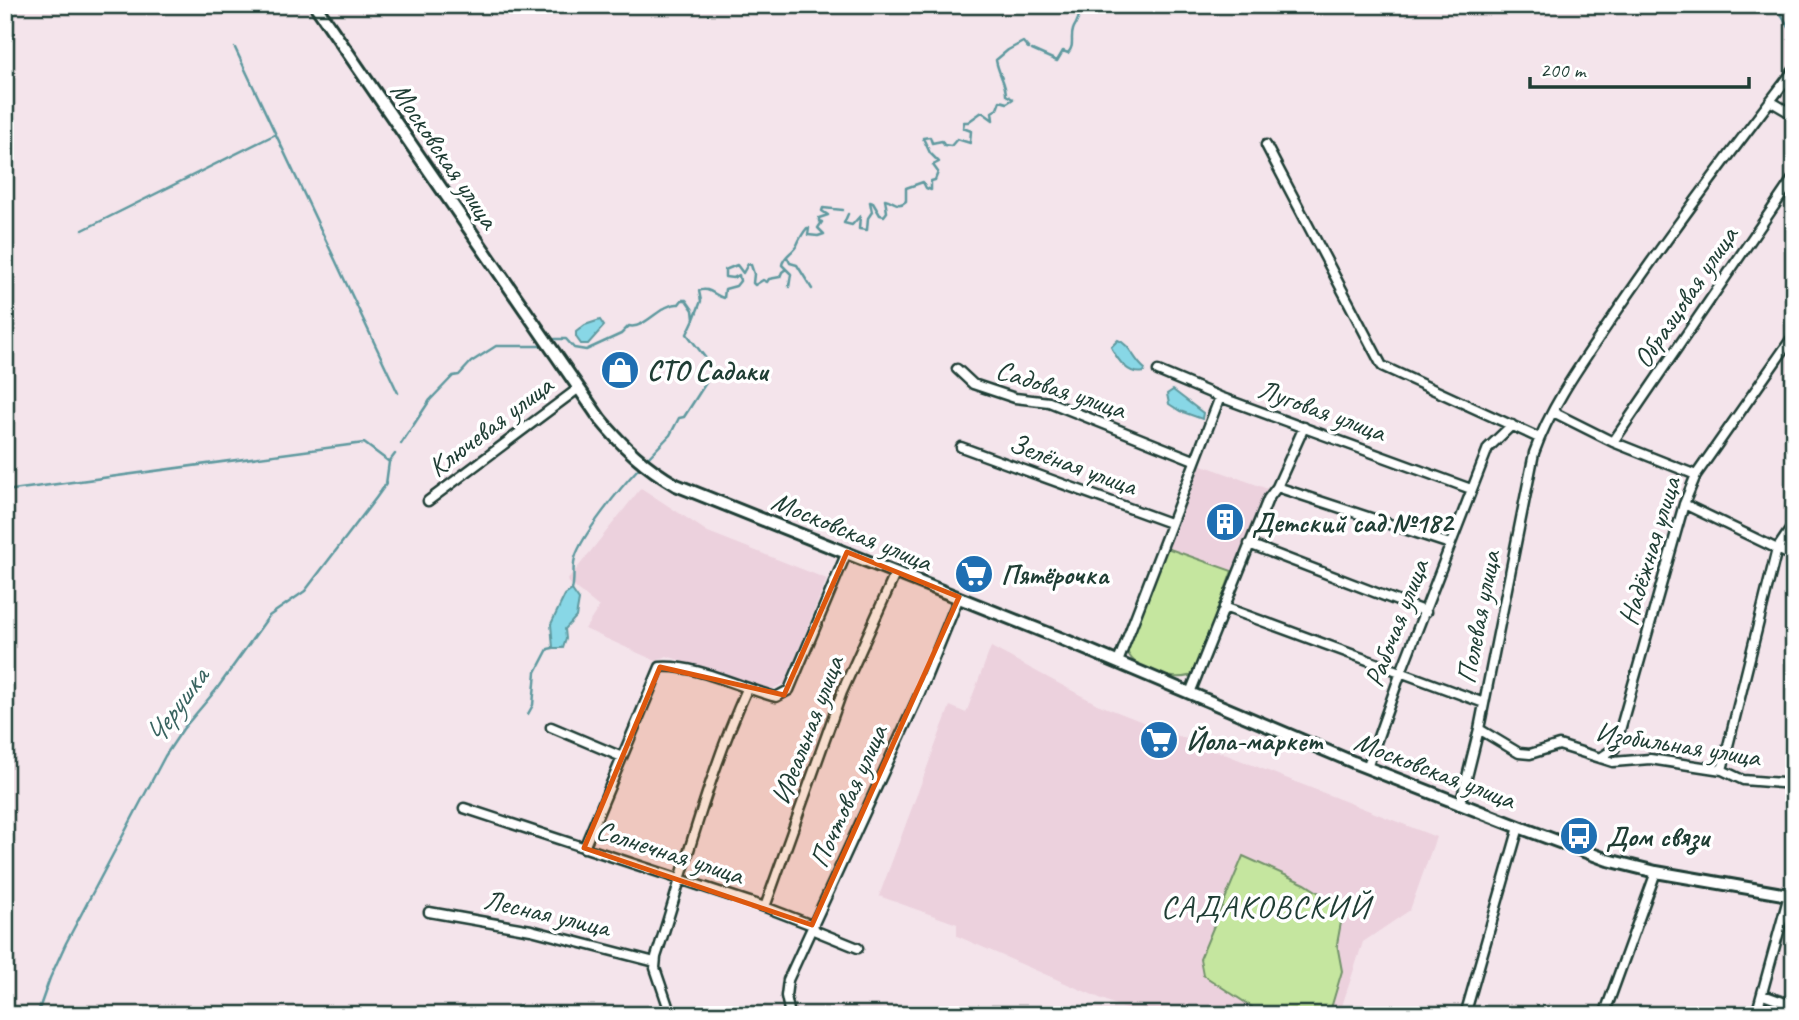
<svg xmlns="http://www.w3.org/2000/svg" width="1799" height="1020" viewBox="0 0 1799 1020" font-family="Caveat,sans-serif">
	<rect width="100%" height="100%" fill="#f4e4eb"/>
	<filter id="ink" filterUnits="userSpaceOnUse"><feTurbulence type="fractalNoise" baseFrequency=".0143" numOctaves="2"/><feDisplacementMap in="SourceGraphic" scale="14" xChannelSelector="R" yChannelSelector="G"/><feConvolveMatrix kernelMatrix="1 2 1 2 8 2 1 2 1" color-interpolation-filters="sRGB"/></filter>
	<g filter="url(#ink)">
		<!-- built -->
		<path fill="#ecd1dd" d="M1197,463L1268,489L1232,571L1164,547Z
			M641,488L708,532L827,579L785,683L768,691L667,656L656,661L585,629L599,607L567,581Z
			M991,647L1097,704L1436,837L1410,910L1363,942L1339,1015H1139L957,936V924L879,896L950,706L966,713Z"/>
		<!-- green -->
		<path fill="#c5e69f" stroke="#72926a" stroke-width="2" d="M1164,547L1232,571L1194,674C1175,684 1128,670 1126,646Z
			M1243,856L1305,884L1338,905L1342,917L1337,944L1342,971L1329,1015H1250L1252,1007L1203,975L1200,959Z"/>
		<!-- water -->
		<path fill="#88d7e6" stroke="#5e999f" stroke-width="2" d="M600,320L604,326L588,344H581L576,337V332L585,325Z
			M1118,340C1130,344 1134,361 1145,369L1144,372C1128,376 1117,359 1111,347Z
			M1173,390L1203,413L1202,419L1180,411L1169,404L1167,394Z
			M572,590L579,600L576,617L565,629L566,639L563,648H553L551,624L565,595Z"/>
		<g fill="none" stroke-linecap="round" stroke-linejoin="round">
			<!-- stream -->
			<path stroke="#5e999f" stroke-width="2.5" d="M1776,5L1791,31
				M235,48L398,393
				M1032,50L1057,61L1063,51L1068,53C1075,45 1070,39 1073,30C1075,23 1079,22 1079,14L1088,5
				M848,214L844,223L852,225L860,216L859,229L867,230L868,218L872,212L870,202L873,203L880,215L884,216L887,212L885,199C893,200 898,209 906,201V188L923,182L926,188L931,190V181L935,180L938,172L933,165L939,162L930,153L923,138L930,137L932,143L942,141L944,145L951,146L957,139L970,143L971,131L963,128L964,122H968L982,112L993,120L992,112L997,109L1000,101L1007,103L1013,99L1006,95C1006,83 998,73 996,60L1008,50L1023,42L1029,49
				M83,230L276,134
				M787,257L790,263L797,265L812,289
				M786,269L791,274L789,287
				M555,339H566L574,348L586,350L621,334L629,326C645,330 662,302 679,304L682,300H686L693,310L694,319L701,301L699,291C708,286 715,296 724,298L725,289L736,286L740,281L739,275L733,278L725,277V270L737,265L743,273L748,264L751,265L754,274L753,283L755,285L763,280L767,282L769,279L780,277L782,272L786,269L782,265C784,255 793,253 797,245C800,238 802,234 807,228H809L808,235L818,236L824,234L818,228L822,222L819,221V218L828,215L822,211L823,208L843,210
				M401,444L430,400L453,376L459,375L471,362L496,346H543
				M647,459L670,435L679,418L684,417L709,378L715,374L714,369L687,334L694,319
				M5,491L364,443L388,461
				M572,590C575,579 572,568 575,558C581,536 622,486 638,469
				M528,714L533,705L536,672L548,649L553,648
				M37,1015L50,978L66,943L165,756L183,729L216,690L269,616L305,591L376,498L386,484L389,462L395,454"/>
			<defs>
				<path id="street" d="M1770,101L1794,115
					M1266,145L1382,366L1539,438
					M957,369L973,384L1015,398L1049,402L1194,460
					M1158,371L1220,397L1471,489
					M1553,412L1613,442L1696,475
					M1613,442L1794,177
					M961,447L1170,523
					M1277,487L1450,544
					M428,501L579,388
					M1684,504L1794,557
					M1249,544L1426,612
					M1224,607L1484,703
					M1118,662L1220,397
					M1190,693L1268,499L1277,487L1304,427
					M551,727L622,757
					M1479,729L1519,753L1530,754L1559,745L1613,762L1650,759L1722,770L1743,780L1794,784
					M1600,758L1615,748L1684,504L1696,475L1794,335
					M1367,768L1401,672L1488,448L1512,425
					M1722,770L1777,549L1794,524
					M1460,805L1479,729L1534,453C1552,402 1587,356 1617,311C1673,229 1733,149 1794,70
					M464,808L765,907L812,925L816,931L858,948
					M584,848L660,667C695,664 741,688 776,697L789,690L847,552
					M765,907L842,692L896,572
					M429,912L531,930L655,962
					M1763,995L1794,1006
					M671,1015L655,968L656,957C685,868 708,775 747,689
					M790,1015L786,996L788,980L919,695L959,597
					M1465,1015L1519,827
					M1604,1015L1656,872
					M1756,1015L1789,895"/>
				<path id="secondary" d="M315,5L600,419C623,447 645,467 676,485L1062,639L1353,762L1519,827L1608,860L1656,872L1794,896"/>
			</defs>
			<!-- street casing -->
			<use href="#street" stroke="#1f3d34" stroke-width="13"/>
			<!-- secondary casing -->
			<use href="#secondary" stroke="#1f3d34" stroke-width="16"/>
			<!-- street -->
			<use href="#street" stroke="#fff" stroke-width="8"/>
			<!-- secondary -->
			<use href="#secondary" stroke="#fff" stroke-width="10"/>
		</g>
	</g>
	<!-- marked area -->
	<path fill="#de580e" fill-opacity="0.2" stroke="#de580e" stroke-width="5" stroke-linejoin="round" d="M847,552L959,597L812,925L584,848L660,667L784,695Z"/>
	<!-- icons -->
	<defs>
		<symbol id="shop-disc" viewBox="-11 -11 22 22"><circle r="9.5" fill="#1f6fb2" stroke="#fff"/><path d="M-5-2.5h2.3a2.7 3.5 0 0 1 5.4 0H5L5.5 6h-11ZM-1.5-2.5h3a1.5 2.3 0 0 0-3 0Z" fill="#fff"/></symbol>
		<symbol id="building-disc" viewBox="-11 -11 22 22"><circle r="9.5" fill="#1f6fb2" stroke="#fff"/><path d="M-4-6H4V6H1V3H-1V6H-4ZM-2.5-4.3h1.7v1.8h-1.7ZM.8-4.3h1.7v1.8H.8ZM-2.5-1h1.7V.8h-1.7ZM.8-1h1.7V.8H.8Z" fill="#fff"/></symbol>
		<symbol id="supermarket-disc" viewBox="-11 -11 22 22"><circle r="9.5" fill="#1f6fb2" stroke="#fff"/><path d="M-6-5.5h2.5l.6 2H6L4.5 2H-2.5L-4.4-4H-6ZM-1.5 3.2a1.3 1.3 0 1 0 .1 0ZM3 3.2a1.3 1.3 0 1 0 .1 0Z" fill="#fff"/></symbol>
		<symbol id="bus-disc" viewBox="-11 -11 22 22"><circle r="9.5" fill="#1f6fb2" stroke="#fff"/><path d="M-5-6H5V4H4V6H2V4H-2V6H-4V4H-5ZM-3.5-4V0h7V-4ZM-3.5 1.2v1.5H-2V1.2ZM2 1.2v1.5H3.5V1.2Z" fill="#fff"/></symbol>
	</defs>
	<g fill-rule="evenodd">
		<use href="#shop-disc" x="598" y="348" width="44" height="44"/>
		<use href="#building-disc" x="1203" y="500" width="44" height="44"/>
		<use href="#supermarket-disc" x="952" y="552" width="44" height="44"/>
		<use href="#supermarket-disc" x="1137" y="718" width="44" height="44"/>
		<use href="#bus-disc" x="1557" y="814" width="44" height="44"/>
	</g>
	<g text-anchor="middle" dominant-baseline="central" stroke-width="7" stroke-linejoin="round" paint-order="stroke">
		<!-- street labels -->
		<g font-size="28" fill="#1f3d34" stroke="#fff">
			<text transform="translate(445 155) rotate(56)">Московская улица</text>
			<text transform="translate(1685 297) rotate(-56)">Образцовая улица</text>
			<text transform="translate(1061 389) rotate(18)">Садовая улица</text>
			<text transform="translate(1322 410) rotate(20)">Луговая улица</text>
			<text transform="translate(490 426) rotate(-37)">Ключевая улица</text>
			<text transform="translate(1073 464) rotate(20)">Зелёная улица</text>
			<text transform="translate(852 531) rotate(22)">Московская улица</text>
			<text transform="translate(1649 551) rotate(-73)">Надёжная улица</text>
			<text transform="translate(1478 617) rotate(-79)">Полевая улица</text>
			<text transform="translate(1396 623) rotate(-69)">Рабочая улица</text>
			<text transform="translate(807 730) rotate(-69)">Идеальная улица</text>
			<text transform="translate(1678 744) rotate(9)">Изобильная улица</text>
			<text transform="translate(1435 770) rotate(21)">Московская улица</text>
			<text transform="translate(848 796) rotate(-66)">Почтовая улица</text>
			<text transform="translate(670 852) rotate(18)">Солнечная улица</text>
			<text transform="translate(547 913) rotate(13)">Лесная улица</text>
		</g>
		<!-- poi labels -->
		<g font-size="28" font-weight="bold" fill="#1f3d34" stroke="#fff" text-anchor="start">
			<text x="647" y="370">СТО Садаки</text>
			<text x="1252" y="522">Детский сад №182</text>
			<text x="1001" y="574">Пятёрочка</text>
			<text x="1186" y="740">Йола-маркет</text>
			<text x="1606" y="836">Дом связи</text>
		</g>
		<!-- water labels -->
		<g font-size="30" font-style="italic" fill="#396460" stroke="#fff">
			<text transform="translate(176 706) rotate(-54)">Черушка</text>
		</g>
		<!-- quarter labels -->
		<g font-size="32" letter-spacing="2" fill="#1f3d34" stroke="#fff">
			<text x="1266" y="906">САДАКОВСКИЙ</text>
		</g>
	</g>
	<!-- margin -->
	<rect width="1799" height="1020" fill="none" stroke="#fff" stroke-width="28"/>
	<rect x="14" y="14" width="1771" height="992" fill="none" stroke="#1f3d34" stroke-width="2.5" filter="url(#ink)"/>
	<!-- scale -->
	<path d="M1530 77v10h219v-10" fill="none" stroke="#1f3d34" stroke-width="3.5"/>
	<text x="1540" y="77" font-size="21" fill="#1f3d34" stroke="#ffffff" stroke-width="5" paint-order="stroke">200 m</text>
</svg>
